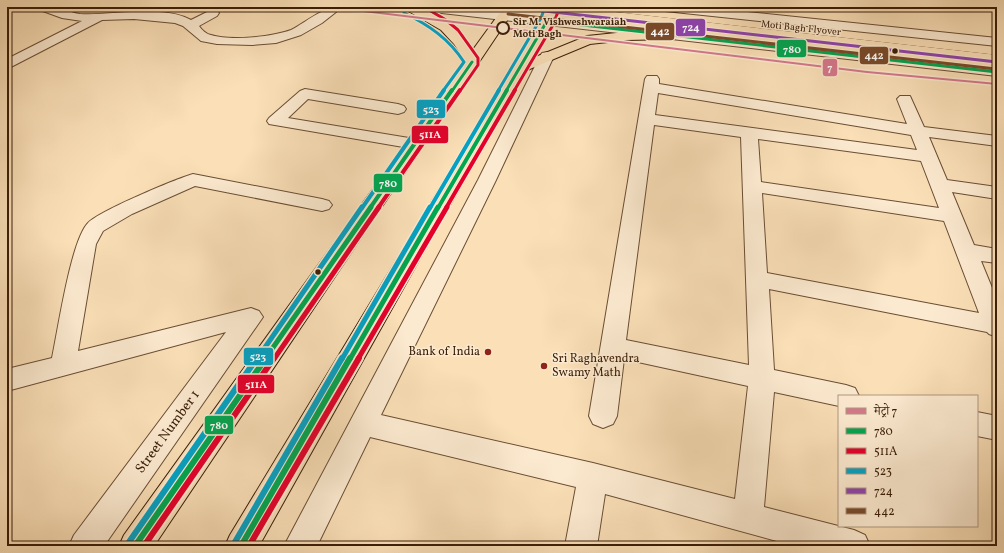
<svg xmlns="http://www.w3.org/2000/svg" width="1004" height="553" viewBox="0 0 1004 553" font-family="Vollkorn,'Noto Serif Devanagari',serif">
	<rect width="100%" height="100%" fill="#fadfb7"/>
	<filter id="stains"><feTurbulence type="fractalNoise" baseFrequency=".005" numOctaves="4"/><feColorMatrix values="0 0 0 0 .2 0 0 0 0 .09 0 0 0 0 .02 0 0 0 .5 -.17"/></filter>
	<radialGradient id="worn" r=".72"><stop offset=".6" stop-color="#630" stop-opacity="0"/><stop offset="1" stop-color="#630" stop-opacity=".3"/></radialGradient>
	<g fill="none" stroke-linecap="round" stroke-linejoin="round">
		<defs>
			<path id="minor" d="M38,7C43,7 48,6 54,7C63,8 71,13 80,14C112,16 162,4 191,20L213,9L217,10L219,13L217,16L199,26C202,30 206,34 211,35C230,41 272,37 291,30C302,25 323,7 334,9L336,12L322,23L301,35L276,43L252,45L217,44L201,41L183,26L175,23L134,19L102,20L7,69V59L82,21L62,18L40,10Z
				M418,7H456L997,68V76L424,11Z
				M659,7H700L997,38V46L665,11Z
				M547,52L552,53L554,56L496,180L381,415L593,463L735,499L748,386L624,359L617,416L613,424L603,428L593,424L589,416L645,79L647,76H657L659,79V84L907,124L897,99L900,96H910L924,127L997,136V146L929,137L947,180L997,187V199L952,192L974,245L997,249V263L981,261L997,300V337L989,334L987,332L769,289L774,370L846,385L855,388L859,396H839V406L774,392L764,507L854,530L865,535L870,546H795L605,494L597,546H565L576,487L370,437L317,546H284L478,180L540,56L542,53ZM658,93L911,135L917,150L655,115ZM654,125L741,137L749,365L626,340ZM758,139L921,161L939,208L761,182ZM762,193L944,221L979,313L767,273Z
				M305,89L398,104L404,106L406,109L404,112L398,114L308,99L288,118L415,139L421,140L424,144L421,148L415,149L269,124L267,121L269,118L300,91Z
				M193,174L322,199L329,201L332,205L329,209L322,211L195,186L132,214L103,231L96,244L78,351L251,308L259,311L263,317L104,546H69L74,535L226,332L7,391V369L52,358C58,330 71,240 88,223C99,211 176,179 193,174Z
				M977,412L997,416V440L977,436Z"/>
			<path id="major" d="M401,7C406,7 412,6 417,7C439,11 460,33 472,51L504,7H516L154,546H119L124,535L465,61L454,44L441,30Z
				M546,7H558L553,21L533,58L587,36L626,32L675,31L682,35L675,39L626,40L590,44L525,71L259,546H225L230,535L541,21Z
				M667,7H683L684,8L678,12L669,10Z"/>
		</defs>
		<!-- minor casing -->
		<use href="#minor" stroke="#6a4e34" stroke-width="2"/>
		<!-- major casing -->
		<use href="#major" stroke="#3a1e08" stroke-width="2"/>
		<!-- minor -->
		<use href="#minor" fill="#fcead0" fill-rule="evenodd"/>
		<!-- major -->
		<use href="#major" fill="#fadfb7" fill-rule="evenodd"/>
		<defs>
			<path id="major-bridge" d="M509,7L997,62"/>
		</defs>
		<!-- major-bridge casing -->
		<use href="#major-bridge" stroke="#3a1e08" stroke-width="14" stroke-linecap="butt"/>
		<!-- major-bridge -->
		<use href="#major-bridge" stroke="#fadfb7" stroke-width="14"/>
		<defs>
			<path id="bus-1-far3" d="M452,91L472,62
				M506,91L547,21L997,72"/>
			<path id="bus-1-far2" d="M370,208L452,90
				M438,208L507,90"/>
			<path id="bus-1-far1" d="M265,359L371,207
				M350,359L438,207"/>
			<path id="bus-1" d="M135,546L266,358
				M241,546L350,358"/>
			<path id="bus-2-far3" d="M424,7L446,20L458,30L478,58V65L460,91
				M514,91L553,25L559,9"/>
			<path id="bus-2-far2" d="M378,208L460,90
				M446,208L515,90"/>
			<path id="bus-2-far1" d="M274,359L379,207
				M358,359L447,207"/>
			<path id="bus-2" d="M144,546L274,358
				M249,546L359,358"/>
			<path id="bus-3-far3" d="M404,13C429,25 449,39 464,62L443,91
				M498,91L541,18L545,7"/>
			<path id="bus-3-far2" d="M362,208L444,90
				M430,208L499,90"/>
			<path id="bus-3-far1" d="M257,359L362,207
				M342,359L430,207"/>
			<path id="bus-3" d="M129,542L257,358
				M235,542L342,358"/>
			<path id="bus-4" d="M509,7L997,62"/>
			<path id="bus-5" d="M508,14L996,69"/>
		</defs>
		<!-- bus-1-far3 casing -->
		<use href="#bus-1-far3" stroke="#fcead0" stroke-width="5"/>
		<!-- bus-1-far2 casing -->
		<use href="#bus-1-far2" stroke="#fcead0" stroke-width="6"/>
		<!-- bus-1-far1 casing -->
		<use href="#bus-1-far1" stroke="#fcead0" stroke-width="8"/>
		<!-- bus-1 casing -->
		<use href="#bus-1" stroke="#fcead0" stroke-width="10"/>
		<!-- bus-2-far3 casing -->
		<use href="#bus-2-far3" stroke="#fcead0" stroke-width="5"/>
		<!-- bus-2-far2 casing -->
		<use href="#bus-2-far2" stroke="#fcead0" stroke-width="6"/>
		<!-- bus-2-far1 casing -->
		<use href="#bus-2-far1" stroke="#fcead0" stroke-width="8"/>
		<!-- bus-2 casing -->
		<use href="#bus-2" stroke="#fcead0" stroke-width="10"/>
		<!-- bus-3-far3 casing -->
		<use href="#bus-3-far3" stroke="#fcead0" stroke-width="5"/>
		<!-- bus-3-far2 casing -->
		<use href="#bus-3-far2" stroke="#fcead0" stroke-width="6"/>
		<!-- bus-3-far1 casing -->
		<use href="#bus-3-far1" stroke="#fcead0" stroke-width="8"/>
		<!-- bus-3 casing -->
		<use href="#bus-3" stroke="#fcead0" stroke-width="10"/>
		<!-- bus-4 casing -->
		<use href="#bus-4" stroke="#fcead0" stroke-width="5"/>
		<!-- bus-5 casing -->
		<use href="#bus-5" stroke="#fcead0" stroke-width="5"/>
		<!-- bus-1-far3 -->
		<use href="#bus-1-far3" stroke="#00a651" stroke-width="3"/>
		<!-- bus-1-far2 -->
		<use href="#bus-1-far2" stroke="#00a651" stroke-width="4"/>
		<!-- bus-1-far1 -->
		<use href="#bus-1-far1" stroke="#00a651" stroke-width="5"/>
		<!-- bus-1 -->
		<use href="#bus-1" stroke="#00a651" stroke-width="6"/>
		<!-- bus-2-far3 -->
		<use href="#bus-2-far3" stroke="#e4002b" stroke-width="3"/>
		<!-- bus-2-far2 -->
		<use href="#bus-2-far2" stroke="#e4002b" stroke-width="4"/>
		<!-- bus-2-far1 -->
		<use href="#bus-2-far1" stroke="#e4002b" stroke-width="5"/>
		<!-- bus-2 -->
		<use href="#bus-2" stroke="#e4002b" stroke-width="6"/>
		<!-- bus-3-far3 -->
		<use href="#bus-3-far3" stroke="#03a2c4" stroke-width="3"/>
		<!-- bus-3-far2 -->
		<use href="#bus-3-far2" stroke="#03a2c4" stroke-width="4"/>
		<!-- bus-3-far1 -->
		<use href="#bus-3-far1" stroke="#03a2c4" stroke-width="5"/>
		<!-- bus-3 -->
		<use href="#bus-3" stroke="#03a2c4" stroke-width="6"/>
		<!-- bus-4 -->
		<use href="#bus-4" stroke="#8e44ad" stroke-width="3"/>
		<!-- bus-5 -->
		<use href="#bus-5" stroke="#7a4b2a" stroke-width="3"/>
		<defs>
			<path id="metro-1" d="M328,7H338L867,71L997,83V85L867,73L330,8Z"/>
		</defs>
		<!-- metro-1 casing -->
		<use href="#metro-1" stroke="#fcead0" stroke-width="3"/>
		<!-- metro-1 -->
		<use href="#metro-1" fill="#d5788b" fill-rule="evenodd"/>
	</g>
	<!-- markers -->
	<circle fill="#fcead0" stroke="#3a1e08" stroke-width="2" cx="503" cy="28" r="6"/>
	<g fill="#3a1e08" stroke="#fcead0" stroke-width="1.5">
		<circle cx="895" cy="51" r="3.5"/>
		<circle cx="318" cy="272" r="3.5"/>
	</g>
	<g fill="#8f2418" stroke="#fcead0" stroke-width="1.5">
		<circle cx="488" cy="352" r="4"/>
		<circle cx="544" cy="366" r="4"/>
	</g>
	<g text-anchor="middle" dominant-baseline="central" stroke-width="3" stroke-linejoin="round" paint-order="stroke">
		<!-- far-stop labels -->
		<g font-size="10" font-weight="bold" fill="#3a1e08" stroke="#fcead0" text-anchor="start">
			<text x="513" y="22">Sir M. Vishweshwaraiah<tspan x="513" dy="12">Moti Bagh</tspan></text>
		</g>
		<!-- far-street labels -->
		<g font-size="10" fill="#3a1e08" stroke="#fcead0">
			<text transform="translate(801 28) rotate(6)">Moti Bagh Flyover</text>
		</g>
		<!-- poi labels -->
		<g font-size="12" fill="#3a1e08" stroke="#fcead0" text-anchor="end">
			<text x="480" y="352">Bank of India</text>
			<text x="552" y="359" text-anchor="start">Sri Raghavendra<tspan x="552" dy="14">Swamy Math</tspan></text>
		</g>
		<!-- near-street labels -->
		<g font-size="14" fill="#3a1e08" stroke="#fcead0">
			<text transform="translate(168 432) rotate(-54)">Street Number 1</text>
		</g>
	</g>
	<g stroke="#fcead0" stroke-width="1.5">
		<rect x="675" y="18" width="31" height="19" rx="4" fill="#8e44ad"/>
		<rect x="645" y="22" width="30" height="19" rx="4" fill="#7a4b2a"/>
		<rect x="776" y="39" width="31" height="19" rx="4" fill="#00a651"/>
		<rect x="859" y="46" width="30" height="19" rx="4" fill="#7a4b2a"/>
		<rect x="822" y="58" width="16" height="19" rx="4" fill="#d5788b"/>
		<rect x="416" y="99" width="30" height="20" rx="4" fill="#03a2c4"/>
		<rect x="411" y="125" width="38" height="19" rx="4" fill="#e4002b"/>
		<rect x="373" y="173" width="30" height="20" rx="4" fill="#00a651"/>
		<rect x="243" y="347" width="31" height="19" rx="4" fill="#03a2c4"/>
		<rect x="237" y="374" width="38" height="20" rx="4" fill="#e4002b"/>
		<rect x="204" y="415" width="30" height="20" rx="4" fill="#00a651"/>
	</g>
	<g font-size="11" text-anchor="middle" font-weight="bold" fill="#fff">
		<text x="691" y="31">724</text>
		<text x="660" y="35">442</text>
		<text x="792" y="53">780</text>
		<text x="874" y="59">442</text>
		<text x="830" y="71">7</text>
		<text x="431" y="113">523</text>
		<text x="430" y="138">511A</text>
		<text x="388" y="187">780</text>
		<text x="258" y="360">523</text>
		<text x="256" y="388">511A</text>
		<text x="219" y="429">780</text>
	</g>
	<!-- margin -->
	<rect width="1004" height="553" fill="none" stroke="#fadfb7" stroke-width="24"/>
	<rect x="8" y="8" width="988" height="537" fill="none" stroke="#3a1e08" stroke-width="2"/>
	<rect x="12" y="12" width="980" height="529" fill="none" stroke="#3a1e08"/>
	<!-- legend -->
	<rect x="838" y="395" width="140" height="132" fill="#fcead0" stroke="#ae9880"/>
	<rect x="846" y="408" width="20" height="6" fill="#d5788b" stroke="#ae9880"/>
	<text x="874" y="415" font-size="12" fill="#3a1e08">मेट्रो 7</text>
	<rect x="846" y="428" width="20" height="6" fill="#00a651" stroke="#ae9880"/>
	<text x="874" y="435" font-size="12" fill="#3a1e08">780</text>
	<rect x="846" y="448" width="20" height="6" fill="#e4002b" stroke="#ae9880"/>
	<text x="874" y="455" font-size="12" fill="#3a1e08">511A</text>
	<rect x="846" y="468" width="20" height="6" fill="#03a2c4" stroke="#ae9880"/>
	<text x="874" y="475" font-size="12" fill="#3a1e08">523</text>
	<rect x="846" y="488" width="20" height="6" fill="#8e44ad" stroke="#ae9880"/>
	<text x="874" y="495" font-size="12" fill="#3a1e08">724</text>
	<rect x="846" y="508" width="20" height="6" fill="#7a4b2a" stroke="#ae9880"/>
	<text x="874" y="515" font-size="12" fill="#3a1e08">442</text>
	<rect width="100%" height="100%" filter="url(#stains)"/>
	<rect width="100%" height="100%" fill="url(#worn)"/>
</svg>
